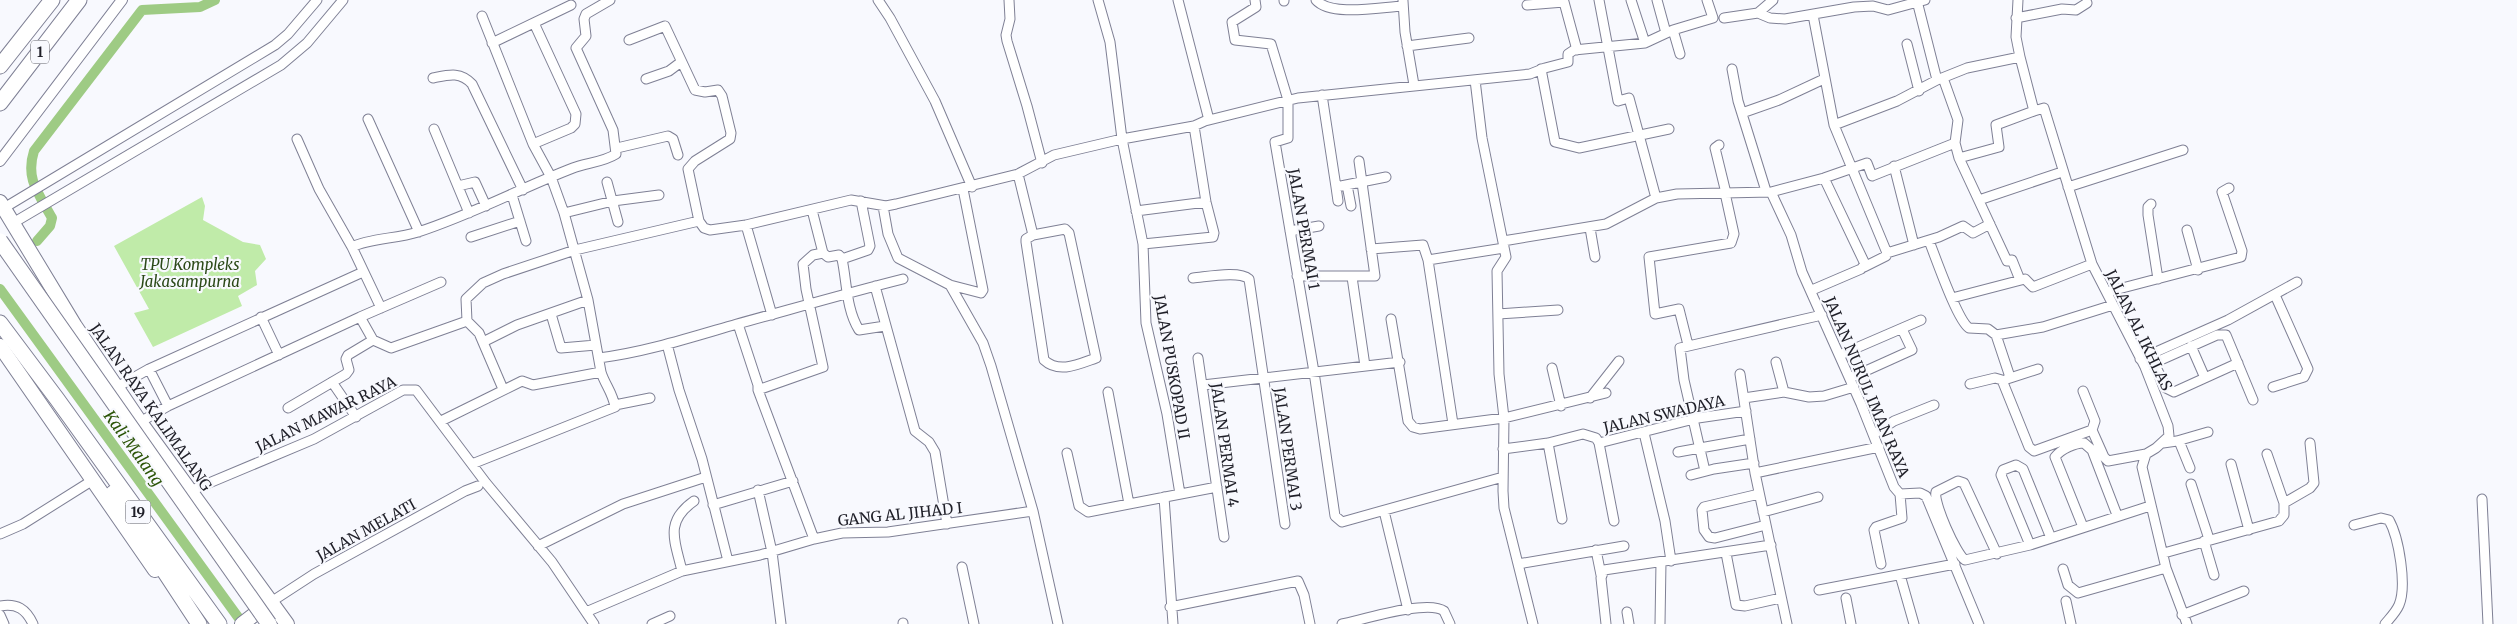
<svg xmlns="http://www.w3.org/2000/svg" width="2517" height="624" viewBox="0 0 2517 624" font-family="Merriweather,serif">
	<rect width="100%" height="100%" fill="#f8f9fe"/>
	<!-- green -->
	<path fill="#c0eba9" d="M202,197L205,206L203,220L243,242L260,245L266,259L255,271L257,285L238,296L242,306L153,347L134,313L149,309L114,246Z"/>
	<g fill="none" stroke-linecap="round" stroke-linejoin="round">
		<!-- canal -->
		<path stroke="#9ecb84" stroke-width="10" d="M37,241L50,226L52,218C39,194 25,179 34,151L142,10L200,7L215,0
			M0,289L243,624"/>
		<defs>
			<path id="minor" d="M878,0L890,18L935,101L972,187
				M1009,0L1010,19L1006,35L1007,41L1027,106L1042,163
				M1098,0L1110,42L1122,139L1143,244L1146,323L1167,414L1180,494
				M1178,0L1209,120
				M1255,0L1256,7L1232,22L1235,40L1271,44L1288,100V138L1275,142L1314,372L1335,516L1342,522L1503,477
				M1284,0V1
				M1316,0C1331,17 1381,7 1403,6
				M1599,0L1618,101L1629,98L1656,198
				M1631,0L1645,43
				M1657,0L1666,33
				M2018,0L2016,37L2020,57
				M1403,1L1405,32L1414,85
				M1917,1L1937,80
				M1527,5L1564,2L1577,50
				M1758,13L1773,0
				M1813,15L1834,125L1887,253L1886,256L1864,267
				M1724,18L1758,13L1770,18L1785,19L1854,7L1873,6L1888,10L1925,0
				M2016,18L2062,9L2076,10L2087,3
				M1673,30L1680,54
				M629,40L665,26L695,90L705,92L718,90L722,96L731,133L730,139L695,161L688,169L699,221
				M492,43L571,5
				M1907,44L1919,91
				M1407,46L1469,38
				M1541,69L1555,142L1579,148L1669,129
				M1732,69L1738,101L1766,191
				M433,78C448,75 460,71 472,84L523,190
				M1943,78L1958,120L1955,143L1959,158L2007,261L2012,260L2020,280
				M646,79L669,71L681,62
				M1475,80L1482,138L1506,257L1497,271L1499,374L1504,418L1503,491L1504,508L1533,624
				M1322,95L1336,187L1386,177
				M1742,113L1779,100L1824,79
				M368,119L419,232
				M1834,125L1897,101L1937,80L1967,68L2020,57L2034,111L2044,108L2092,264L2145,367L2168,426L2169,436L2156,448L2146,454L2142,467L2166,568L2187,624
				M434,129L469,213
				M297,139L319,189L352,247L381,308
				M533,144L571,128L575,124L576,114L534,23
				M1719,145L1715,148L1726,193
				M617,148L668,136L673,139L678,155
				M1959,158L1999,147L1996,125L2034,111
				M1894,166L1914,245
				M1018,174L1033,235L1065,229L1069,233L1096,358C1079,364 1059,374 1044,360L1026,242V239L1033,235
				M607,182L618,222
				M1347,185L1351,206
				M458,186L475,182L486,206
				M1336,187L1338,201
				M2068,187L2183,150
				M1771,192L1791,235L1802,272L1861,404L1894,487L1900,494L1920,493L1926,496L1979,624
				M512,195L526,241
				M1979,200L2062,172
				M2151,204L2148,207V215L2158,279
				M883,206L888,234L898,258L950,285L981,293L983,290L963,189
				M4,208L275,45L288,34L317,0
				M812,210L823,253L828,257L839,255L842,259L868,250L870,246L861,201
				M1136,211L1206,202
				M564,213L613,201L659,195
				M13,223L281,65L307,43L343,0
				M746,225L772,315
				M1590,228L1595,257
				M2187,230L2198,270
				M1290,231L1319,226
				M471,237L520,221
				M1503,241L1606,224L1656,198L1677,194L1771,192L1824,178L1867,163L1872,176L1955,143
				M1929,241C1936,258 1957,320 1969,328L1988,329L1996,335L2043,327L2113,305
				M1143,244L1213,237L1214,233L1206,202L1194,126
				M352,247C370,238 396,239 418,232C471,215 521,188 573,168C586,163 604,162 616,154L613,130L576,48L586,36L584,19L586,14L610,0
				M1371,249L1423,245L1428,260L1504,248
				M1887,253L1939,237L1963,226L1973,233L1990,224
				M842,259C847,282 846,309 859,330L885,326
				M1428,260L1453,424
				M1297,276H1375L1359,161
				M1352,277L1365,366
				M1193,278C1206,277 1239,270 1249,279L1285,524
				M950,285L983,343L991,366L1033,511L1058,624
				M875,286L915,431L929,442L935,452L947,524
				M1812,290L1861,269L1865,264L1824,178
				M2107,292L2241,257L2242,251L2222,192L2229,188
				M1952,298L2025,279L2033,287L2092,264
				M551,314L561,348L596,345
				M1498,314L1558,310
				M261,317L279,355
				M360,317L373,340L391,348L467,321
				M1391,319L1408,421L1413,427L1420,429L1504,418L1606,393
				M738,324L758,385V390L814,539
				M1996,335L2010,377
				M483,342L517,325L588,300
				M667,344L679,390L702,459L728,561
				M1688,345L1679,309L1655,314L1649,257L1731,243L1734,234L1725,193
				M2191,346L2205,378
				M1840,355L1921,320
				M599,358C646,352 692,337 737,324C792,309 847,293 903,279
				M1198,358L1224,537
				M2140,359L2228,320L2297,282
				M1776,362L1784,392
				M2154,363L2166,388L2174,392L2238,363
				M2145,367L2217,335H2226L2253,400
				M1552,368L1561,406
				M149,369L168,406
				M1740,374L1755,473L1787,624
				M1850,378L1912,350L1902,329
				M2007,379L2038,369
				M332,382L356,417
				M1970,384L1995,378L2002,380L2029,447L2034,451L2092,430
				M1203,385L1400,362
				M117,387L149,369L363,272
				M2273,387L2304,377L2308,369L2275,295
				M503,389L479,333L467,321L466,299L483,283L503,274L575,250L699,221L704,228L710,230L746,225L851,200L886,206L896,204L1018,174L1054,155L1122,139L1194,126L1205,121L1298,98L1530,74L1545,68L1568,62V54L1574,50L1645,43L1673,30L1713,18L1707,0
				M758,390L823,367L806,289L803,264L813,255L823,253
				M2083,391L2095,421L2092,430
				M1108,392L1129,504
				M1590,398L1619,361
				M1744,398L1784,392L1809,397L1824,396L1854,387
				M615,405L650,398
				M288,408L346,374L349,370L346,359L348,355L373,340
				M441,421L522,381L533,385L601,372
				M140,422L168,406L360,317L441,282
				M2092,430L2104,457L2108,461L2146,454
				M1644,433L1665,521L1671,561
				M1874,434L1894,421L1934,405
				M2179,441L2190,468
				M1548,443L1562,519
				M1599,443L1698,418L1746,411
				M2163,443L2177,441L2208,432
				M1503,449L1548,443L1583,434L1596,438L1599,443L1614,521
				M1678,452L1750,439
				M1067,453L1079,506L1088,512L1217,487
				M2267,454L2284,503
				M472,464L615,407C613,393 605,385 601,372L588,300L564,213L551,177L533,144L482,16
				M2231,464L2249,530
				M1705,471L1684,380L1680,348L1822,315
				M1755,473L1879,447
				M1691,475L1714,469L1754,463
				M2191,484L2209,539
				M758,490L772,552L781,624
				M190,491L314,439L403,390H416L486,483L552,562L594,624
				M1759,494L1704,507L1702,510L1704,530L1709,537L1715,538L1766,525
				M1164,497L1173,624
				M2482,499L2488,624
				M713,505L793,481
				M1384,511L1408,610
				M1763,512L1818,497
				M2354,525L2381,518L2389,520C2399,538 2407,586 2399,605C2396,612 2390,618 2385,624
				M2083,527L2055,457C2061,449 2075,443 2084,443L2092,450L2117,515
				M0,534L23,524L93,480
				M2204,541L2214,575
				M2030,545L2001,475L2003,470L2016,465L2023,469L2051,538
				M538,546L623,504L706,477
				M1596,550L1601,575
				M1726,553L1736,605L1745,606L1781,598
				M2164,553L2279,521L2284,515V503L2310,488L2314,483L2310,443
				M1997,554L1964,483L1958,481L1936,492C1933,502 1956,554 1965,560L2030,545L2150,506
				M1518,564L1624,546
				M1881,564L1874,530L1876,527L1902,518L1900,494
				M962,567L974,624
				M2063,569L2068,585L2078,593L2166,568
				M682,571C675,541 664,522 694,501
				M1900,575L1914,624
				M1819,590L1955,564
				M1846,598L1851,624
				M2066,601L2071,624
				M271,602L314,574L465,491L478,486
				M0,606C17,603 26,609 33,624
				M1170,607L1298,581L1304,595L1310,624
				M586,612L682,571L760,555L814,539L842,533L888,532L1033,511
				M1627,612L1629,624
				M0,615L4,624
				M2182,615L2244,591
				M903,623V624
				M652,624L670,616
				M1342,624C1362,620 1428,599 1444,611L1450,624
				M1606,624L1601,578L1604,570L1771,545
				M1660,624L1661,562"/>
			<path id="tertiary" d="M0,161L122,0"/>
			<path id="primary" d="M0,202L75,326L140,422L287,624
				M0,346L155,570
				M242,624L268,604"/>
			<path id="motorway" d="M0,66L52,0
				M0,103L79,0
				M0,323L57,399L219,624
				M113,493L199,624"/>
		</defs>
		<!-- minor casing -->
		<use href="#minor" stroke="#7f8095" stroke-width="11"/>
		<!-- tertiary casing -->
		<use href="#tertiary" stroke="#7f8095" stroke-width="12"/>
		<!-- primary casing -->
		<use href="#primary" stroke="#7f8095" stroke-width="16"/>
		<!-- motorway casing -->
		<use href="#motorway" stroke="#7f8095" stroke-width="17"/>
		<!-- minor -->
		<use href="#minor" stroke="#fff" stroke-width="9"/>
		<!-- tertiary -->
		<use href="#tertiary" stroke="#fff" stroke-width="10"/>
		<!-- primary -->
		<use href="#primary" stroke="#fff" stroke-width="14"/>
		<!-- motorway -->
		<use href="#motorway" stroke="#fff" stroke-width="15"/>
		<defs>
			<path id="motorway-bridge" d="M0,241L269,624"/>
		</defs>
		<!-- motorway-bridge casing -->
		<use href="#motorway-bridge" stroke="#7f8095" stroke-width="17" stroke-linecap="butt"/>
		<!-- motorway-bridge -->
		<use href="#motorway-bridge" stroke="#fff" stroke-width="15"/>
	</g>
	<g text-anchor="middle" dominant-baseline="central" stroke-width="4.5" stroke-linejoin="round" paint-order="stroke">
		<!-- shield labels -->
		<g fill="#f8f9fe" stroke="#606068" stroke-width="1">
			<rect x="31" y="40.5" width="18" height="23" rx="4"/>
			<rect x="125.5" y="500.5" width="25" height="23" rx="4"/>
		</g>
		<g font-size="14" font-weight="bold" fill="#1f1f28">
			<text x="40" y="52">1</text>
			<text x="138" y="512">19</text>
		</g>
		<!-- street labels -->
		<g font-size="15" fill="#1f1f28" stroke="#f8f9fe">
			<text transform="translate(1304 229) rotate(80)">JALAN PERMAI 1</text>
			<text transform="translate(2139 330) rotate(64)">JALAN AL IKHLAS</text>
			<text transform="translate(1172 367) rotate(80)">JALAN PUSKOPAD II</text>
			<text transform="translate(1867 387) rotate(67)">JALAN NURUL IMAN RAYA</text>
			<text transform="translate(151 407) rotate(55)">JALAN RAYA KALIMALANG</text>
			<text transform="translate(326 414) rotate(-26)">JALAN MAWAR RAYA</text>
			<text transform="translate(1664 414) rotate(-13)">JALAN SWADAYA</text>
			<text transform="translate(1225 445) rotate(82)">JALAN PERMAI 4</text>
			<text transform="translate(1288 449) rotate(82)">JALAN PERMAI 3</text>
			<text transform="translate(900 514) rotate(-6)">GANG AL JIHAD I</text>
			<text transform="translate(366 530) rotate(-29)">JALAN MELATI</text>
		</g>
		<!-- park labels -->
		<g font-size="15" font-style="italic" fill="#2b4918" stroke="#f8f9fe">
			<text x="190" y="264">TPU Kompleks<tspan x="190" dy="17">Jakasampurna</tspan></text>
		</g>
		<!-- water labels -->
		<g font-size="16" font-style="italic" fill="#2b5408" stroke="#f8f9fe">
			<text transform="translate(134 448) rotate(54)">Kali Malang</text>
		</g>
	</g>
</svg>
